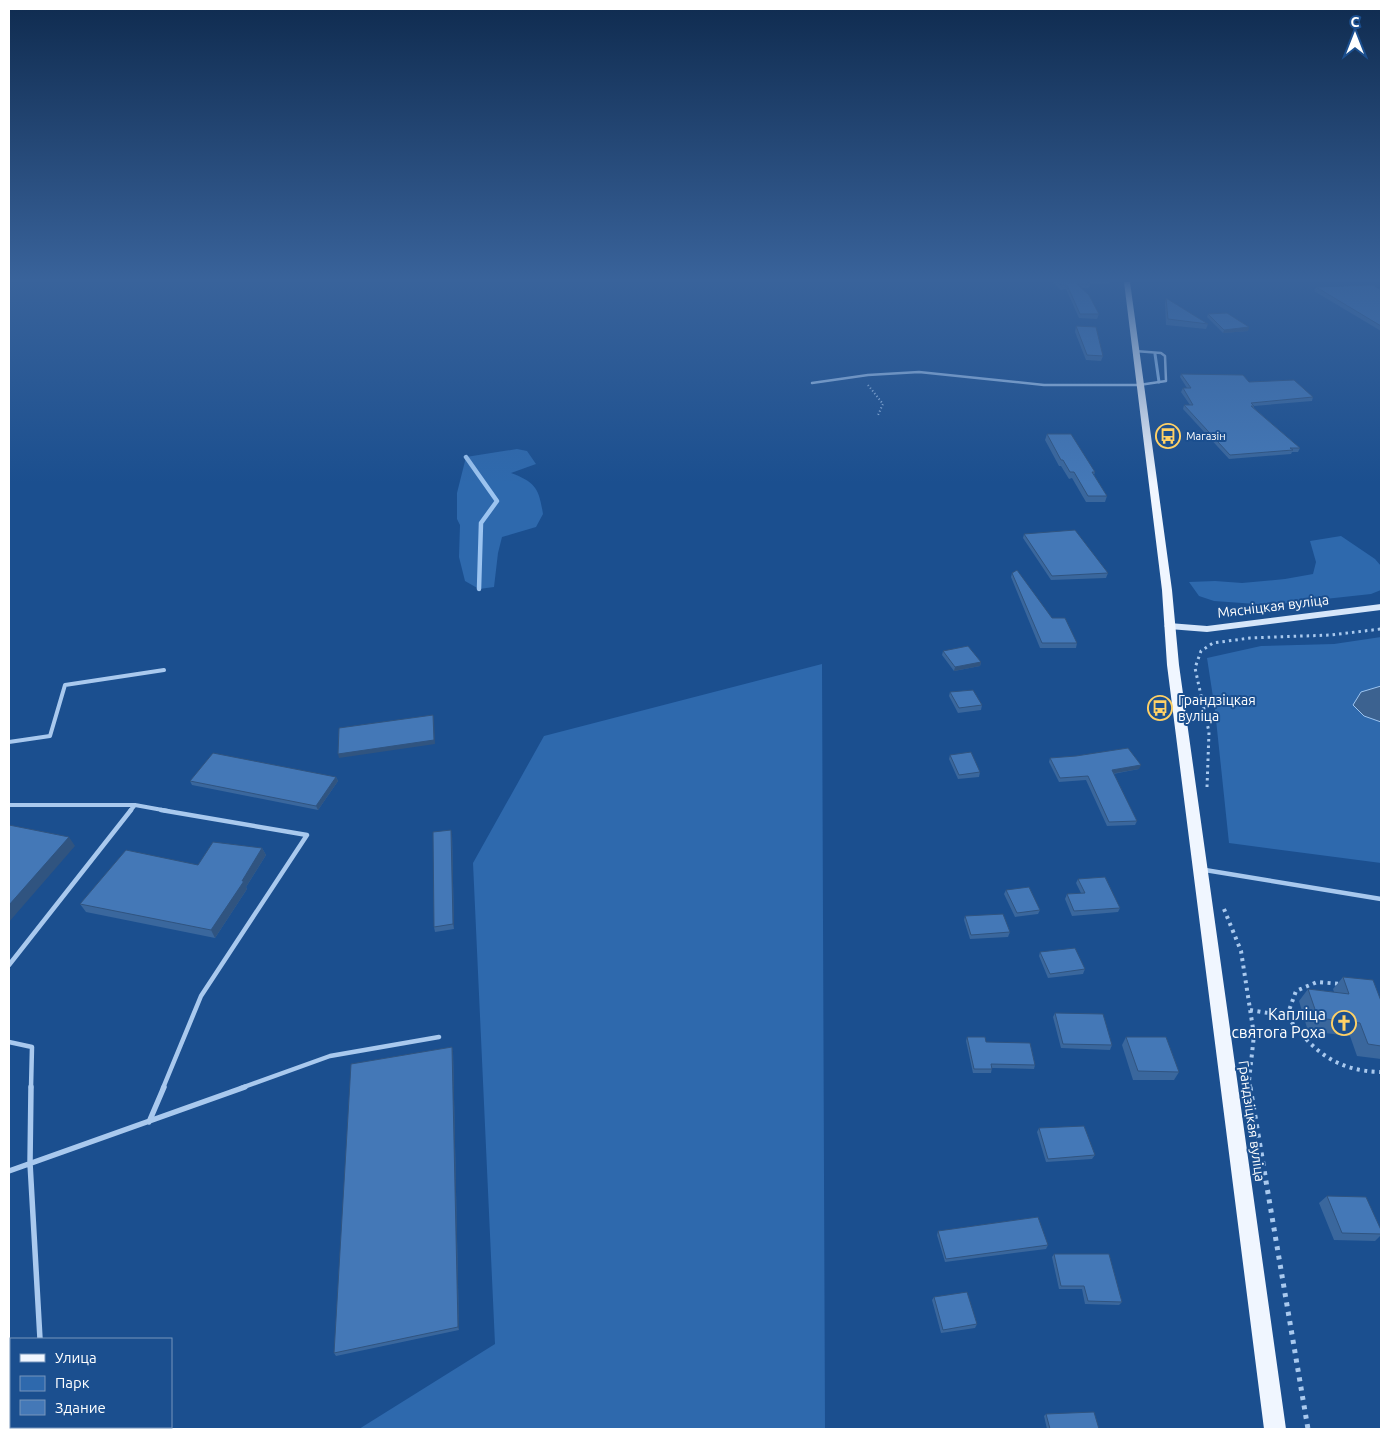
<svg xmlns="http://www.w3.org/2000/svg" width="1390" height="1438" viewBox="0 0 1390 1438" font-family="Ubuntu,sans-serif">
	<rect width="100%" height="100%" fill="#1b4f8f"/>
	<!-- green -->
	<path fill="#2e69ad" d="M517,449L527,451L536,464L511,473C535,482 539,488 543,514L536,527L502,537L498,553L494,587L479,589L465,581L459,557L460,525L457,519V493L466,457Z
		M1341,536L1375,559L1381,566V590L1371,594L1270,605L1214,601L1199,596L1189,582L1215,581L1242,583L1285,579L1313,574L1316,562L1310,541Z
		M1381,637V863L1229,843L1215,710L1207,658L1261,646L1334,644Z
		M822,664L825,1429H359L495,1344L473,863L544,736Z"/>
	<!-- water -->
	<path fill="#3c6290" stroke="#9cc4f0" d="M1381,686V722L1364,716L1353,705L1361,692Z"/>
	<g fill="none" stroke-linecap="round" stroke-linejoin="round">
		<!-- stream-far1 -->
		<path stroke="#9cc4f0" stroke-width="3" d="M1155,354L1159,382"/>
		<!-- stream -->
		<path stroke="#9cc4f0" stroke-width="4.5" d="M466,457L497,501L481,523L479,589"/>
		<!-- path-far3 -->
		<path stroke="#a9c9ee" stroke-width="2" stroke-dasharray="1 2.5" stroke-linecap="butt" d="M868,385L883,404L878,415"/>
		<!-- path-far2 -->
		<path stroke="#a9c9ee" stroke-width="3" stroke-dasharray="2.5 4" stroke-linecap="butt" d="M1207,787L1209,732L1195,668L1201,651L1213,643L1250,638L1330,635L1381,629"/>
		<!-- path-far1 -->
		<path stroke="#a9c9ee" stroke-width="4" stroke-dasharray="3 4.5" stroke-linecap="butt" d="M1224,909L1241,951L1254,1035L1249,1081L1250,1088
			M1250,1010L1287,1016C1313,1051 1336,1071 1381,1072
			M1287,1016L1296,991L1317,982L1341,984"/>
		<!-- path -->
		<path stroke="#a9c9ee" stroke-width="5" stroke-dasharray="4 5.5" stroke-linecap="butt" d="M1250,1087L1308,1429"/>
		<!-- lane-far3 -->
		<path stroke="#a9c9ee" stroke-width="2.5" d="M812,383L868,375L919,372L1044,385H1139L1166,381L1165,356L1161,353L1135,351"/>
		<!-- lane-far2 -->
		<path stroke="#a9c9ee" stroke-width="4" d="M9,742L50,736L65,685L164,670
			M9,805H135L168,811
			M130,811L135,805"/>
		<!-- lane-far1 -->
		<path stroke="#a9c9ee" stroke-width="4.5" d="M161,810L307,835L201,996L163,1088
			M1205,870L1381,899
			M9,965L131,810
			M9,1042L32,1047L31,1088
			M241,1088L330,1056L439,1037"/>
		<!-- lane -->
		<path stroke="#a9c9ee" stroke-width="5.5" d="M31,1087L30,1163L40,1339
			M149,1122L164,1087
			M9,1171L245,1087"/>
		<!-- secondary -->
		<path fill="#d6e6fa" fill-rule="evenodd" d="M1381,604V610L1207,632L1169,629L1164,626L1169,623L1207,626Z"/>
		<!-- primary -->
		<path fill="#f0f6ff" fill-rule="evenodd" d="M1124,282H1130L1172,590L1179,665L1286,1429H1264L1167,665L1162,590Z"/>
	</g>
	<!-- wall -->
	<path fill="#3a679d" d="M1052,282H1110L1109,284H1090L1089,288H1081L1099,314L1097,319L1079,318L1066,289L1060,290Z
		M1316,287L1381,290V331L1314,291Z
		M1166,298L1208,324L1206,329L1166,325L1165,303Z
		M1208,314L1248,331L1223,333L1207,317Z
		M1076,326L1103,356L1101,361L1086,360L1075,332Z
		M1181,374L1249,382L1313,397L1312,401L1254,406V408L1300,448L1298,452H1292L1291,454L1229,459L1183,409L1184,405H1190L1181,392L1183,388H1187L1180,377Z
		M1047,434L1095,472L1094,475L1107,496L1105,502H1086L1072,478L1069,479L1061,466H1059L1045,440Z
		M1024,534L1108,573L1106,578L1051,580L1023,538Z
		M1012,573L1052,618L1077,643L1076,648H1040L1011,577Z
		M943,651L981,662L980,666L954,671L942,655Z
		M950,692L982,705L981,710L958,713L949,696Z
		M950,755L980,772L979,777L958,779L949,759Z
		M1050,758L1139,769L1113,774L1137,821L1135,825L1107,826L1086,780L1059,782L1049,762Z
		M336,777L338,781L318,810L192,785L190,781Z
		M452,834L454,929L435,932L434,927Z
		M262,848L266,855L246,887L247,889L215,938L86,912L80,904L198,865Z
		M1078,879L1120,908L1118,912L1072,916L1065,899L1067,894L1081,893L1076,883Z
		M1006,890L1040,910L1038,914L1015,917L1004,894Z
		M965,916L1010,932L1008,937L970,939L964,920Z
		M1040,952L1085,969L1083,974L1048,978L1039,956Z
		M1343,977L1381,1001V1059L1357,1056L1350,1036L1308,1031L1299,1001L1308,989L1334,992L1333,989Z
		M1055,1013L1112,1045L1110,1050L1061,1048L1053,1017Z
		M967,1037L986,1042L1035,1065L1034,1069L992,1068L991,1073H973L966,1041Z
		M1126,1037L1179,1072L1174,1080H1133L1122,1045Z
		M452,1047L453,1051L459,1330L336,1356L334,1353Z
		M1039,1128L1095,1155L1092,1159L1046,1162L1037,1132Z
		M1327,1196L1381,1230V1235L1375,1241L1334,1240L1319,1203Z
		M938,1231L1048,1245L1046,1249L945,1262L937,1235Z
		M1054,1254L1122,1302L1119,1305L1085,1304L1082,1289H1059L1052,1257Z
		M934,1297L977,1324L975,1328L941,1333L932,1300Z
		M1046,1414L1099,1429H1047L1044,1416Z"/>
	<!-- shaded-wall -->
	<path fill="#305480" d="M1249,327L1248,331L1223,333L1224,330Z
		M981,662L980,666L954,671L955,667Z
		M433,715L434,719L435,744L339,758L338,754Z
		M1141,765L1139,769L1110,774L1112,770Z
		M336,777L338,781L318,810L316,806Z
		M451,830L452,834L454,929L453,924Z
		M69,837L75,846L9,922V905Z
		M262,848L266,855L246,887L247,889L215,938L211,930Z
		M452,1047L453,1051L459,1330L458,1327Z"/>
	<!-- building -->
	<path fill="#4478b7" stroke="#305480" d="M1057,282H1088L1090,284H1077L1089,295L1099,314H1080L1067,285H1061Z
		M1373,285L1381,290V326L1316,287Z
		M1166,298L1208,324L1168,319Z
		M1227,313L1249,327L1224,330L1208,314Z
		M1076,326L1096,327L1103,356L1087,355Z
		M1181,374L1243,375L1249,382L1294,380L1313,397L1251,403L1254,406H1251L1300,448H1290L1293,450L1230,455L1184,405H1193L1183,388H1191Z
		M1047,434H1071L1095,472H1092L1107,496H1088L1074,472H1070L1063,460H1061Z
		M1075,530L1108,573L1052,576L1024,534Z
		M1017,570L1052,618H1065L1077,643H1042L1012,573Z
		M968,646L981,662L955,667L943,651Z
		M973,690L982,705L959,708L950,692Z
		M433,715L434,740L338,754L339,728Z
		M1128,748L1141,765L1112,770L1137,821L1109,822L1088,776L1060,778L1050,758L1076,756Z
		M971,752L980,772L959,775L950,755Z
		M213,753L336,777L316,806L190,781Z
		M9,825L69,837L9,905Z
		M451,830L453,924L434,927L433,832Z
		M213,842L262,848L242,881H244L211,930L80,904L126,850L198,865Z
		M1105,877L1120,908L1074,911L1067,894L1085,893L1078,879Z
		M1029,887L1040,910L1017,913L1006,890Z
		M1003,914L1010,932L971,935L965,916Z
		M1075,948L1085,969L1050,974L1040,952Z
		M1343,977L1373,980L1381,1001V1046L1368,1044L1360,1023L1318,1018L1308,989L1349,994Z
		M1055,1013L1103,1014L1112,1045L1063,1044Z
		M967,1037H985L986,1042L1030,1043L1035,1065L991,1064L992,1069H974Z
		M1126,1037H1166L1179,1072L1138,1071Z
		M452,1047L458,1327L334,1353L351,1064Z
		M1084,1126L1095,1155L1048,1159L1039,1128Z
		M1327,1196L1366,1197L1381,1230V1234L1342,1233Z
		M1038,1217L1048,1245L946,1259L938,1231Z
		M1054,1254H1109L1122,1302L1088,1301L1084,1286H1061Z
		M967,1292L977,1324L943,1330L934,1297Z
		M1094,1412L1099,1429H1050L1046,1414Z"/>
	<!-- sky -->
	<linearGradient id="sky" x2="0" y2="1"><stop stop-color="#0f2b4f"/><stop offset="0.58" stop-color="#39639b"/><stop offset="1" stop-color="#39639b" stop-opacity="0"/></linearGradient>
	<rect width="1390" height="483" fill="url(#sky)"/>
	<!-- icons -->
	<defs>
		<symbol id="bus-ring" viewBox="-11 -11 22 22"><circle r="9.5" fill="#1b4f8f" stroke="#ffd166" stroke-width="1.5"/><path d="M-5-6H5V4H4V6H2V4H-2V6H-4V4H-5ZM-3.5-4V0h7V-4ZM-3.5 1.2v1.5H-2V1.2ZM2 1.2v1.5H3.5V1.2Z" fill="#ffd166"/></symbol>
		<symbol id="church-ring" viewBox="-11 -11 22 22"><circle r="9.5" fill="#1b4f8f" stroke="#ffd166" stroke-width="1.5"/><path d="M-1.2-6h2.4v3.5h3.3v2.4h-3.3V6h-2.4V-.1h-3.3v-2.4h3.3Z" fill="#ffd166"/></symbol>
	</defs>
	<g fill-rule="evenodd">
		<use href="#bus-ring" x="1154" y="422" width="28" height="28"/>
		<use href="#bus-ring" x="1146" y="694" width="28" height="28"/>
		<use href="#church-ring" x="1330" y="1009" width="28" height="28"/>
	</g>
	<g text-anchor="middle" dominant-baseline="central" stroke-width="4" stroke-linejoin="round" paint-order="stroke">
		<!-- far-poi labels -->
		<g font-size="11" fill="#fff" stroke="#1b4f8f" text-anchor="start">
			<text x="1186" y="436">Магазін</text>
		</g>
		<!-- street labels -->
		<g font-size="14" fill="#fff" stroke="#1b4f8f">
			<text transform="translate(1273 606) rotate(-7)">Мясніцкая вуліца</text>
			<text transform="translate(1252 1121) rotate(82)">Грандзіцкая вуліца</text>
		</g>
		<!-- poi labels -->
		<g font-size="14" fill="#fff" stroke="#1b4f8f" text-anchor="start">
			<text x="1178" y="700">Грандзіцкая<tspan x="1178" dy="16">вуліца</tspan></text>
		</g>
		<!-- near-poi labels -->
		<g font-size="16" fill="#fff" stroke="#1b4f8f" text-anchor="end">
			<text x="1326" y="1014">Капліца<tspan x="1326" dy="18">святога Роха</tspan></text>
		</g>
	</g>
	<!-- border -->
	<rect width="1390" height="1438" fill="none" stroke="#ffffff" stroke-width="20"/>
	<!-- legend -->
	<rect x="10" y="1338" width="162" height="90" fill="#1b4f8f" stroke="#7695bc"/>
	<rect x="20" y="1354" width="25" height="8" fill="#f0f6ff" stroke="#7695bc"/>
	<text x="55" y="1363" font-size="15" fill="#ffffff">Улица</text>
	<rect x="20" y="1376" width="25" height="15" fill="#2e69ad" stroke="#7695bc"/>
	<text x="55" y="1388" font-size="15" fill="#ffffff">Парк</text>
	<rect x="20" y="1400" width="25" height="15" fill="#4478b7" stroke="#7695bc"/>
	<text x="55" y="1413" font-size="15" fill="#ffffff">Здание</text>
	<!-- north arrow -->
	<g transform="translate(1355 35)" stroke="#1b4f8f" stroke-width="4" paint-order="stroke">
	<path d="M0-4L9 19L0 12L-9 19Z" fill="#ffffff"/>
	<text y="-8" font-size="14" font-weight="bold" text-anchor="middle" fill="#ffffff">С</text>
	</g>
</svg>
